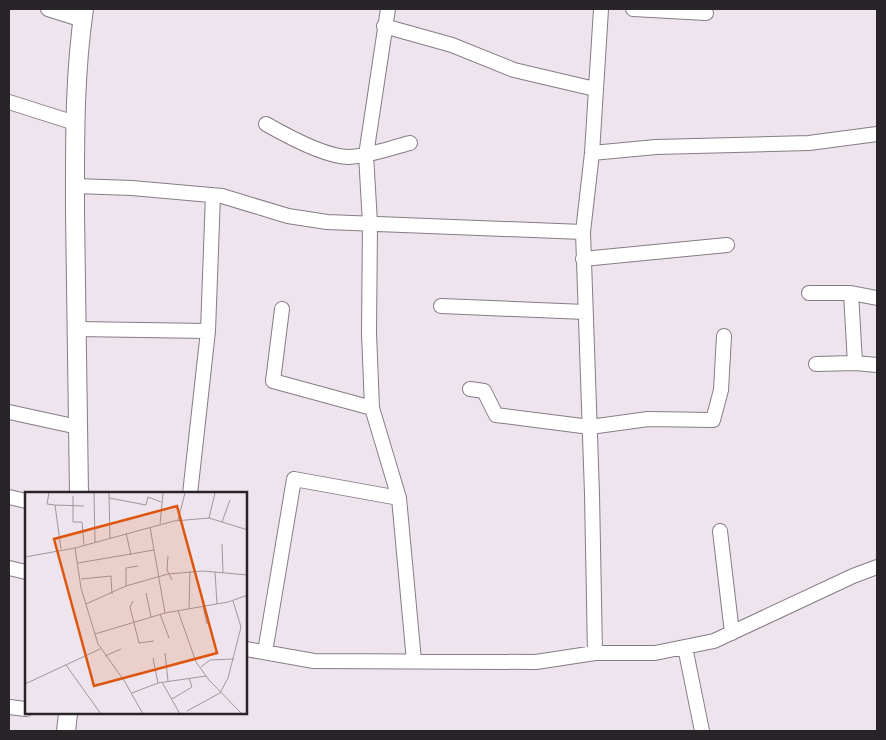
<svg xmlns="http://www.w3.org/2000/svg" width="886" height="740" viewBox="0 0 886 740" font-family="'DM Sans',sans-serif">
	<rect width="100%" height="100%" fill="#eee4ed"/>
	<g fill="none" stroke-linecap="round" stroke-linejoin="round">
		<defs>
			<path id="minor" d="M48,9L83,20
				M388,9L366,155L370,223L369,333L372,408L399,498L414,661
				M633,9L706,13
				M384,26L452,45L514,70L595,89
				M9,102L75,123
				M266,124C287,136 325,157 349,157C370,156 390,148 410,143
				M592,153L656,147L809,143L877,134
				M75,186L132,188L222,196L288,216L327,222L583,232
				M583,259L727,245
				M809,293H851L877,298
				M851,293L855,363
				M441,306L585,312
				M282,309L273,381L372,408
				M76,329L208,331
				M816,364L855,363L877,365
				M470,389L484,391L496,415L590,427L648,419L713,420L721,390L724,336
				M9,412L78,427
				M190,494L208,331L213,195
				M9,497L26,501
				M720,531L732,633
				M9,568L26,572
				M685,647L702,731
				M246,649L314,661L536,662L595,653H655L714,641L853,576L877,567
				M265,652L294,479L399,498
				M595,653L592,494L583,232L592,153L601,9
				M9,707L26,709"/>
			<path id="tertiary" d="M79,494C78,400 76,307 75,213C75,145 74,77 84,9
				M66,731L68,714"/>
		</defs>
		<!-- minor casing -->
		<use href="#minor" stroke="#867c85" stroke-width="16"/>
		<!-- tertiary casing -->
		<use href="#tertiary" stroke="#867c85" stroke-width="20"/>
		<!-- minor -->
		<use href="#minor" stroke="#fff" stroke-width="14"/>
		<!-- tertiary -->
		<use href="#tertiary" stroke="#fff" stroke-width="18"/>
	</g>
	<!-- overview -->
	<g transform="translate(25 492)">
		<rect width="222" height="222" fill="#eee4ed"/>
		<path fill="none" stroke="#9f979e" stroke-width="1" d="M24,1L22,12L30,13L36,57M69,1L70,50M84,1L85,46M48,4V30H57L59,53M84,6L121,13L123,5L136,10M30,13L59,14M184,26L190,1M153,28L160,1M197,30L205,8M135,32L138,1M125,35L140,121M101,41L106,63M197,52L198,81M50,56L56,96L73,152L100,190L118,222M143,64L142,78L147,88M0,65L50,56L149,29L184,26L223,38M53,71L129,58M190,80L192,112M56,87L86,84L87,102M101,94V76L113,74M121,101L126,125M108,109L105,115L114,151L129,149M61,112L101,94L143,82L178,79L223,83M178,114L182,132M164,117L165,79M153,119L171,170L184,188L217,222M135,122L144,146M70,142L140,121L203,110L223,103M140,161L143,189M80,164L96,157M128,166L133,191M41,173L76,222M176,175L185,168L209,167M137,190L155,222M0,192L75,157M107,201L133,191L181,184M147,207L167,195L164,186M162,219L195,201L203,186L216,135L208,109"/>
		<path fill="#de560d" fill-opacity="0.15" stroke="#de560d" stroke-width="2.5" d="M152,14L192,161L69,194L29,47Z"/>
		<rect width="222" height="222" fill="none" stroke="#282427" stroke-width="2.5"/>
	</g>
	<!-- border -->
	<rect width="886" height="740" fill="none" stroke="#282427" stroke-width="20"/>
</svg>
